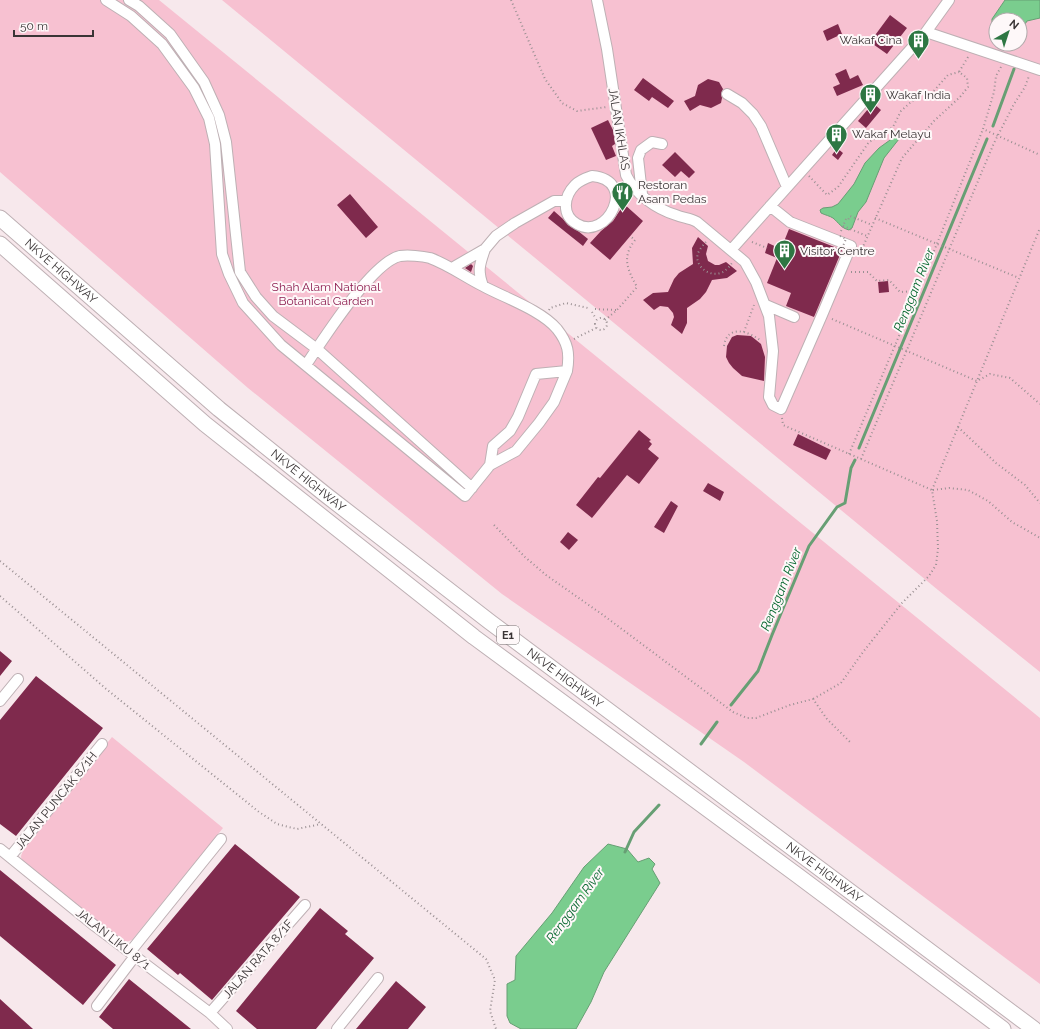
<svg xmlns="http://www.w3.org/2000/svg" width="1040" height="1029" viewBox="0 0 1040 1029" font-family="Raleway,sans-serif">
	<rect width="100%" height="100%" fill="#f7e8ec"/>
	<!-- green -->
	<path fill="#f7c1d1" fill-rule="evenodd" d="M0,0H159L1040,718V984L744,762L502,594L248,388L0,172Z
		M222,0H1040V672L938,590ZM996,20H1020V44H996Z
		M112,737L223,828L132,940L126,942L117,941L22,863L21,856L26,843Z"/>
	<!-- water -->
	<path fill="#7acd8e" stroke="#679f74" d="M1005,0H1040V18L1027,21L1022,29H1020V20H996V31L992,26V19Z
		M897,135L899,139L884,158L866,202L858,212L852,228L849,230C841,228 839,223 833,218C830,216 825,215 821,213L820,210L823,208L832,207L838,204L854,184L865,163L879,148Z
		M608,844L627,849L638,862L649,858L655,864L652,869L660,883L604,972L591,1002L576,1029H521L510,1023L507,1016V984L515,980L516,956L552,913L584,867Z"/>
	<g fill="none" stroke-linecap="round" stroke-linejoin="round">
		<!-- stream -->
		<path stroke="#679f74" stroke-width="3" d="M1020,37L1023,26
			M1018,46V44
			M993,126L1014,69
			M859,448L987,139
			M731,705L758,671L772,635L809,546L837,507L845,503L851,468L855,460
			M701,744L717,722
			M625,852L634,832L659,805"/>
	</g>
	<!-- building -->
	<path fill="#7f2a4d" d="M890,15L907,28L887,54L870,42Z
		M838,24L842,34L827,41L823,31Z
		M846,69L850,79L858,75L863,85L837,96L833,87L840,84L835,74Z
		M643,78L674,101L668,108L652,97L649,101L634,90Z
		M708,79L719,82L723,89L721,94L722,98L721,103L711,108L700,105L690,111L684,101L695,96L698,85Z
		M873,103L881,110L866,128L858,121Z
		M608,120L613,130L615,144L612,146L616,156L606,160L591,128Z
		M837,148L843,153L838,160L832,155Z
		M675,152L695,172L689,178L681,171L675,177L662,165Z
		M350,194L378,227L366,238L337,205Z
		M624,204L643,221L610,260L590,243L601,231L613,221Z
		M554,211L563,219L568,225L578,231L588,239L583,246L548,218Z
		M789,229L842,250L814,317L786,306L791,293L767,283L777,258L765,253L768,243L781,249Z
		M698,237L708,246L706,254L708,261L715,265H719L726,262L737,271L727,278L712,280L706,292L700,299L687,308V323L682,334L671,325L674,317L673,313L668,307L660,306L654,310L643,300L653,293L668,292L674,279L679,273L693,264L692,248Z
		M471,264L473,266L471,272L465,268Z
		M888,281L889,292L879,293L878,282Z
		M737,335L751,336L761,344L765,357L764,381L742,376L733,368L729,363L726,357L727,346L732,337Z
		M639,430L651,440L649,441L652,444L648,449L659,458L639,484L627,475L592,518L576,505L598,477L600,478Z
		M798,434L831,450L826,460L793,445Z
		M708,483L724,492L720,501L703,491Z
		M671,501L678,506L664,533L654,527Z
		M568,532L578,540L569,550L560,542Z
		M0,651L12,661L0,676Z
		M36,676L103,728L16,836L0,824V720Z
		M235,844L300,897L212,1000L180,973L178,975L147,949Z
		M0,870L116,965L83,1005L0,936Z
		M320,908L348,931L345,934L374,958L316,1029H257L236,1011Z
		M129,979L191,1029H113L99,1017Z
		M396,981L426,1007L408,1029H356Z
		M0,999L33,1029H0Z"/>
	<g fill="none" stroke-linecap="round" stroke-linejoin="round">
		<defs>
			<path id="minor" d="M106,0L131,16L162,44L194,88L209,118L215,144L222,254L229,274L243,303L281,345L465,496L490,465L493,446L510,431L518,417L536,374L567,371C570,353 568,343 557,329C541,310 505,298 483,286C465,277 449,265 430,258C422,256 408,255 400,256C372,262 322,341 306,365
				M129,0L139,6L170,34L204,82L219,115L226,142L240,272L256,297L273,316L317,349L472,488
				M597,0L607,49L626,175C635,194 656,209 676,215C683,218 690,218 697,222L745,262L756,282L769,316L773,351L769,397L773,405L781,409L822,315L851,246L790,222L770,206
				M926,32L1040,70
				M727,94L742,103L753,114L761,126L787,187
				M592,176C639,180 607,242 577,224C561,215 564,196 575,185C580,180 586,178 592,176Z
				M642,194L638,158L641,150L652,142L662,144
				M731,250L926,32L949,0
				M452,268L485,249L496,236L515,223L554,201H566
				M483,286C477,270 480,264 485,249
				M766,305L794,317
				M490,465L516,451L539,423L554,402L567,371
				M0,701L18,679
				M0,849L95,926L210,1013L227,1029
				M10,857L102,744
				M130,952L221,839
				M97,1006L135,956
				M210,1013L305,905
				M337,1029L378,978"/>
			<g id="highway">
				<path id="s1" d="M0,218L219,409L326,495L490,622L1034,1029"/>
				<path d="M0,244L205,424L474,637L797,875L1003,1029"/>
			</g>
		</defs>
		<!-- minor casing -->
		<use href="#minor" stroke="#beb0b4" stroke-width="12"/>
		<!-- highway casing -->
		<use href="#highway" stroke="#beb0b4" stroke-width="17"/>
		<!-- path -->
		<path stroke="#9a9093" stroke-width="2" stroke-dasharray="1 3" stroke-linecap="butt" d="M511,0L545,79L562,103L577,111L607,107
			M1001,67L996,76L994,92L983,129L1040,155
			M809,176L827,195L838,187L869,142L882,135L893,127L901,111L912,101L931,94L948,75L959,72
			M875,218L1019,278
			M843,226L867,236
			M841,231L846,219L848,220L850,216L872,225
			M706,242C703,245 700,249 698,253C694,265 708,277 720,273C725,272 729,267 732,263
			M752,242L767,248
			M862,249L902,158L934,121L960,97L968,87L967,78L959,72L968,57
			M851,272H868L877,281L889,280L900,292L918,291
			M595,309L616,310
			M549,310L550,308L566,303L588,308
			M592,312L596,319
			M595 324a6 6 0 1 1 12 0a6 6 0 1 1-12 0Z
			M832,319L977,381L990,374L1010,378L1040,404
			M605,320L617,310L637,287C628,270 621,258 635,240L630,236
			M744,332L754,305
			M574,339L596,328
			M724,346C727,324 749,331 761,341
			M782,418L783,425L932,490L937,521L938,549L936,565L929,576L902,603L863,652L841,683L813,699
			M958,427L996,463L1025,485L1040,503
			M849,454L918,291L983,129
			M861,459L994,143L1014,104L1025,87L1029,76
			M932,490L1040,228
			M933,490L949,488L968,490L988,501L1012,522L1040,538
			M494,525L525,557L546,575L603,615L733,712L747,718H756L790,705L813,699L827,719L851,743
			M0,561L486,959L495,980L490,1011L496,1029
			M0,596L105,688L259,812L277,824L297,829L321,824"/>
		<!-- minor -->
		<use href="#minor" stroke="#fff" stroke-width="10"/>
		<!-- highway -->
		<use href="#highway" stroke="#fff" stroke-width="15"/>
		<!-- path-bridge -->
		<path stroke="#9a9093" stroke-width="2" stroke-dasharray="1 3" stroke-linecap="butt" d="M840,236L846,239L843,246"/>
	</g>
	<!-- icons -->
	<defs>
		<symbol id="building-pin" viewBox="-11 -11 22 30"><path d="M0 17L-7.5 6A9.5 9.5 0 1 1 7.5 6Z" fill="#2e7743" stroke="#fef8f9"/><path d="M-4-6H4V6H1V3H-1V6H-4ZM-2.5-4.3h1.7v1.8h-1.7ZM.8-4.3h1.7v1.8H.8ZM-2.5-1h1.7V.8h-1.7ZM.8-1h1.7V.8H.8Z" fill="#fff"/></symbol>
		<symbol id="restaurant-pin" viewBox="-11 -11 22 30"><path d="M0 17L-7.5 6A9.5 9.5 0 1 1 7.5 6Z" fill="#2e7743" stroke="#fef8f9"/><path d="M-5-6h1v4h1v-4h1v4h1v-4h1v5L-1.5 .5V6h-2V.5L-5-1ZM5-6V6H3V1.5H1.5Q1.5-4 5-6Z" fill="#fff"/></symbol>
	</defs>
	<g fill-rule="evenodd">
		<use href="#building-pin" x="906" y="28" width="25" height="34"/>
		<use href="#building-pin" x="858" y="82" width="25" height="34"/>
		<use href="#building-pin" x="824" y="122" width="25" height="34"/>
		<use href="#restaurant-pin" x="610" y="180" width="25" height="34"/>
		<use href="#building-pin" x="772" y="238" width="25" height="34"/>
	</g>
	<g text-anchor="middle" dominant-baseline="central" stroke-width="4" stroke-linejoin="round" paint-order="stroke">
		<!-- shield labels -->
		<rect fill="#fef8f9" stroke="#757070" stroke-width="1" x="497" y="626" width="22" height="18" rx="3"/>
		<g font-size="11" font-weight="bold" fill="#3a3536">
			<text x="508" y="635">E1</text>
		</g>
		<!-- poi labels -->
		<g font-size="12" fill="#3a3536" stroke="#fef8f9" text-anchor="start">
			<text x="902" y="40" text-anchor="end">Wakaf Cina</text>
			<text x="886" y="95">Wakaf India</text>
			<text x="852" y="134">Wakaf Melayu</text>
			<text x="638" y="185">Restoran<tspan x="638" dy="14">Asam Pedas</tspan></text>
			<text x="800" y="251">Visitor Centre</text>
		</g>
		<!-- street labels -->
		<g font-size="12" fill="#3a3536" stroke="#fef8f9">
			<text transform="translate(619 129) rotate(81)">JALAN IKHLAS</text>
			<text stroke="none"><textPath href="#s1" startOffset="81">NKVE HIGHWAY</textPath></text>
			<text stroke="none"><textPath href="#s1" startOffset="405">NKVE HIGHWAY</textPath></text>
			<text stroke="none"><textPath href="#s1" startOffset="729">NKVE HIGHWAY</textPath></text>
			<text transform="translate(56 801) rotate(-51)">JALAN PUNCAK 8/1H</text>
			<text stroke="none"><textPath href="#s1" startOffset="1053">NKVE HIGHWAY</textPath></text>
			<text transform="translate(113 939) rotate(38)">JALAN LIKU 8/1</text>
			<text transform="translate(258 959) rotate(-49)">JALAN RATA 8/1F</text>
		</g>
		<!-- park labels -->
		<g font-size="12" fill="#8c1c4f" stroke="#fef8f9">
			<text x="326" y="287">Shah Alam National<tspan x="326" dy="14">Botanical Garden</tspan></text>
		</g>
		<!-- water labels -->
		<g font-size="13" font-style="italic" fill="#086930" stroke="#fef8f9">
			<text transform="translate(914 290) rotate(-68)">Renggam River</text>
			<text transform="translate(781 589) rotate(-68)">Renggam River</text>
			<text transform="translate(575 905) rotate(-54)">Renggam River</text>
		</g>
	</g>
	<!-- north arrow -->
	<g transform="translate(1008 32) rotate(39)"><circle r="19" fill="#fef8f9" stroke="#b0aaab"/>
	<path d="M0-3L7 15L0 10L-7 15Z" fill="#2e7743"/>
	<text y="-6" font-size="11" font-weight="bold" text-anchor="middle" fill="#3a3536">N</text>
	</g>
	<!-- scale -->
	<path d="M14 30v6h79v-6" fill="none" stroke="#3a3536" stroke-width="2"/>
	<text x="20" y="30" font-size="12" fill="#3a3536" stroke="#fef8f9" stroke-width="3" paint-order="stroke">50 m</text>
</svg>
